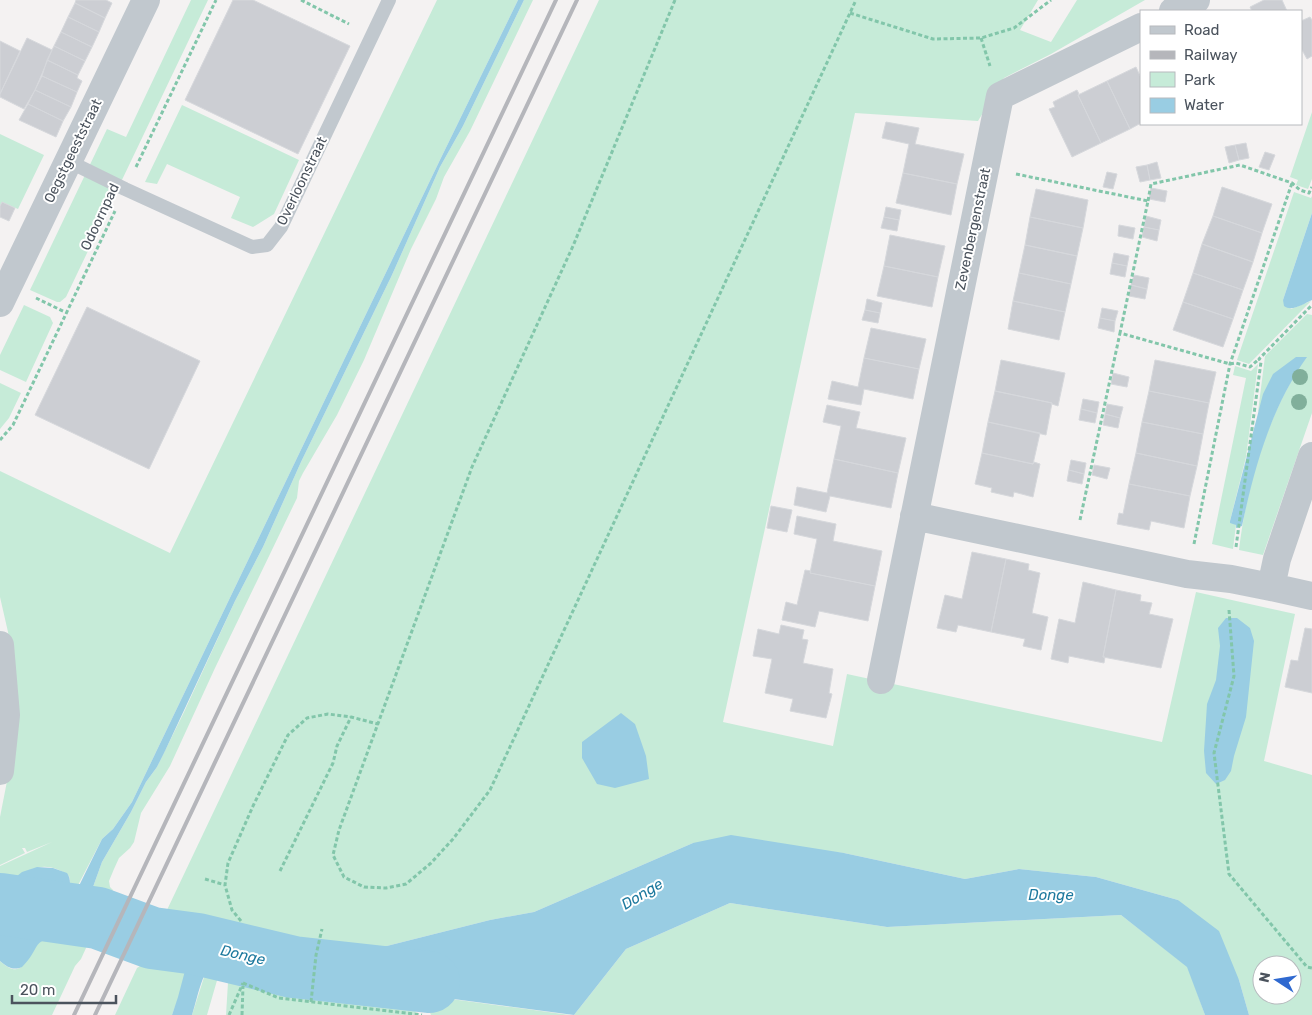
<svg xmlns="http://www.w3.org/2000/svg" width="1312" height="1015" viewBox="0 0 1312 1015" font-family="Rubik,sans-serif">
	<rect width="100%" height="100%" fill="#f4f2f2"/>
	<!-- green -->
	<path fill="#c6ebd8" fill-rule="evenodd" d="M191,0H208L66,297L60,302H57L30,290L107,129L126,137Z
		M437,0H518L438,164L132,802L113,829L102,839L75,891L73,908C64,897 73,887 69,876C43,856 21,872 0,890V866L52,842L27,852L25,848H22L25,853L0,865V817L11,761L12,664L8,632L0,597V471L170,553Z
		M524,0H533L470,131L444,177L436,199L411,249L364,360L337,415L303,473L299,481L297,498L215,668L170,766L141,813L134,842L130,848L119,858L114,869L109,881L110,887L113,890L105,906L94,896L93,887L102,862L131,812L146,782L157,767L184,712L235,601L263,547L301,462L392,275L440,167L463,126Z
		M599,0H1038L1020,30L1051,42L1077,0H1145L1051,54L1004,78L978,121L855,113L723,722L833,746L847,674L1162,742L1196,592L1295,614L1264,761L1312,775V1015H1249L1239,980L1178,900L1096,877L1019,869L965,879L844,853L693,843L534,912L490,920L347,956L341,984L570,1015H431L423,996L414,1015H226L230,950L218,977L207,1015H192L206,971L218,955L188,929L176,933L157,931ZM1262,965H1292V995H1262Z
		M182,105L299,160L274,214L253,227L231,218L240,197L167,164L157,184L145,182Z
		M1312,112V179L1308,189L1296,185L1298,180L1290,177Z
		M0,134L44,155L18,209L2,202L0,206Z
		M1294,192L1311,198L1312,196V213L1283,300L1291,309L1311,301L1249,364L1237,360Z
		M24,305L50,317L53,323L26,382L0,370V355Z
		M1307,314L1312,315V413L1263,555L1239,550C1247,482 1268,414 1306,357L1258,412L1265,356Z
		M1258,364L1246,457L1230,521L1236,525L1233,549L1212,544L1246,378L1233,375L1235,366L1251,371Z
		M0,383L21,393L9,418L0,429Z
		M730,903L887,927L1121,915L1188,967L1205,1015H574L626,949Z
		M97,924L81,959L75,966L52,1015H0V961C26,985 26,950 41,941C49,937 57,938 65,939V944L77,933L92,932Z
		M172,947C198,960 179,995 172,1015H115L137,968L140,966H165L173,971L178,961L176,958L171,957Z"/>
	<!-- water -->
	<path fill="#99cde3" d="M518,0H524L463,126L440,167L392,275L301,462L263,547L235,601L165,751L157,767L146,782L131,812L102,862L93,887L94,896L105,906C94,902 84,901 76,892L102,839L113,829L132,802L438,164Z
		M1312,213V300C1303,304 1292,312 1284,306L1283,300Z
		M1296,357H1307C1271,408 1255,465 1242,526L1236,528V525L1230,523V521L1263,394L1273,374Z
		M1226,618H1237L1250,628L1254,641L1246,717L1234,756L1231,771L1225,780L1216,784L1206,773L1204,751L1207,704L1216,680L1220,646L1218,628Z
		M621,713L635,724L646,756L649,779L615,788L597,784L582,758V742Z
		M731,835L844,853L965,879L1019,869L1096,877L1178,900L1219,931L1239,980L1249,1015H1205L1187,967L1121,915L887,927L730,903L626,949L574,1015L341,984L347,956L490,920L534,912L693,843Z
		M37,867L53,868L67,873C75,884 63,897 73,908L102,913L157,931L176,933L188,929L227,939L224,951C203,963 199,993 192,1015H172L178,997L186,967L185,961L177,950L172,947L149,948L97,924L67,921L65,939C30,936 42,948 22,967C13,971 7,967 0,961V890L22,872Z"/>
	<!-- pier -->
	<path fill="#f4f2f2" d="M102,911L156,929L147,950L95,926Z"/>
	<g fill="none" stroke-linecap="round" stroke-linejoin="round">
		<!-- river -->
		<path stroke="#99cde3" stroke-width="62" d="M0,904L98,918L152,938L197,944L293,967L429,982"/>
	</g>
	<!-- building -->
	<path fill="#ccced3" stroke="#d6d8dc" d="M76,0H106L112,3L105,18L75,3Z
		M233,0H253L350,46L298,154L185,100Z
		M1264,0H1282L1287,11H1252L1250,7Z
		M75,3L105,18L99,32L68,17Z
		M68,17L99,32L92,47L61,32Z
		M1310,17L1312,20V56L1307,59L1301,48V21Z
		M61,32L92,47L85,61L54,46Z
		M27,38L52,50L35,90L24,109L0,97V94Z
		M0,41L20,51L0,94Z
		M54,46L85,61L78,75L47,60Z
		M47,60L78,75L77,78L82,81L77,92L42,76Z
		M1136,67L1141,78V123L1130,129L1107,81Z
		M42,76L77,92L71,107L35,90Z
		M1107,81L1130,129L1101,143L1078,95Z
		M35,90L71,107L63,121L28,104Z
		M1077,90L1079,94L1078,95L1101,143L1072,157L1049,109L1055,107L1053,102Z
		M28,104L63,121L56,137L19,120Z
		M886,122L919,128L915,144L964,154L957,184L903,173L909,144L882,138Z
		M1246,143L1249,158L1239,160L1235,145Z
		M1235,145L1239,160L1229,163L1225,147Z
		M1265,152L1275,155L1269,170L1259,167Z
		M1157,162L1161,178L1150,180L1147,165Z
		M1147,165L1150,180L1140,182L1136,167Z
		M1107,172L1117,174L1113,189L1103,187Z
		M903,173L957,184L951,215L896,203Z
		M1222,187L1272,204L1262,233L1213,216Z
		M1151,188L1167,191L1165,202L1149,199Z
		M1036,189L1088,200L1083,228L1030,217Z
		M2,202L15,208L9,221L0,217V206Z
		M886,207L901,210L899,220L884,217Z
		M1146,216L1161,220L1159,230L1144,227Z
		M1213,216L1262,233L1253,262L1202,244Z
		M884,217L899,220L897,231L881,228Z
		M1030,217L1083,228L1077,256L1025,245Z
		M1119,225L1135,228L1133,239L1118,236Z
		M1144,227L1159,230L1157,241L1142,237Z
		M890,235L945,246L938,277L884,266Z
		M1202,244L1253,262L1243,290L1193,273Z
		M1025,245L1077,256L1071,284L1019,273Z
		M1114,253L1129,256L1127,266L1112,263Z
		M1112,263L1127,266L1125,277L1110,274Z
		M884,266L938,277L932,307L877,296Z
		M1019,273L1071,284L1065,312L1013,301Z
		M1193,273L1243,290L1233,319L1183,302Z
		M1134,275L1149,278L1147,289L1131,285Z
		M1131,285L1147,289L1145,299L1129,296Z
		M867,299L882,303L880,313L865,310Z
		M1013,301L1065,312L1059,340L1008,329Z
		M1183,302L1233,319L1223,347L1173,330Z
		M87,307L200,361L149,469L35,415Z
		M1102,308L1118,311L1115,321L1100,318Z
		M865,310L880,313L878,323L862,320Z
		M1100,318L1115,321L1114,332L1098,328Z
		M871,328L926,339L919,369L864,358Z
		M864,358L919,369L913,399L864,389L861,405L828,399L832,381L858,387Z
		M1001,360L1065,373L1058,406L1052,404V403L995,391Z
		M1155,360L1216,372L1209,403L1149,391Z
		M1113,373L1129,377L1127,387L1111,384Z
		M995,391L1052,403L1046,435L988,422Z
		M1149,391L1209,403L1203,434L1142,422Z
		M1083,399L1099,402L1097,413L1081,409Z
		M1107,404L1123,407L1120,418L1105,414Z
		M827,405L860,412L856,428L906,438L898,473L834,459L841,426L823,422Z
		M1081,409L1097,413L1095,423L1079,420Z
		M1105,414L1120,418L1118,428L1103,425Z
		M988,422L1040,433L1033,464L982,453Z
		M1142,422L1203,434L1197,466L1136,453Z
		M982,453L1033,464L1034,462L1040,464L1033,497L1014,492L1013,497L991,492L992,488L975,484Z
		M1136,453L1197,466L1190,496L1129,484Z
		M834,459L898,473L891,508L830,496L826,512L794,505L797,487L827,493Z
		M1071,460L1086,463L1084,474L1069,470Z
		M1094,465L1110,468L1107,479L1092,475Z
		M1069,470L1084,474L1082,484L1067,481Z
		M1129,484L1190,496L1184,528L1151,521L1149,530L1117,524L1119,513L1123,514Z
		M771,506L792,510L787,532L767,528Z
		M797,516L836,524L833,541L882,551L875,586L810,573L817,539L794,534Z
		M972,552L1006,559L991,632L958,625L956,632L937,628L945,595L962,599Z
		M1006,559L1029,564L1028,570L1040,573L1032,613L1048,617L1041,650L1023,646L1025,639L991,632Z
		M805,570L811,571L810,573L875,586L868,621L819,611L815,627L782,620L786,602L797,605Z
		M1083,582L1116,590L1103,657H1105L1104,663L1069,656L1068,663L1051,659L1059,619L1075,623Z
		M1116,590L1141,595L1140,601L1152,603L1149,614L1173,619L1161,668L1103,657Z
		M781,625L804,630L802,639L808,640L803,663L833,669L829,693L832,694L826,718L790,711L793,699L765,693L772,659L753,656L758,629L779,634Z
		M1305,628L1312,629V693L1285,687L1291,660L1298,661Z"/>
	<g fill="none" stroke-linecap="round" stroke-linejoin="round">
		<!-- path -->
		<path stroke="#82c6aa" stroke-width="3" stroke-dasharray="4 2.5" stroke-linecap="butt" d="M301,0L349,24
			M675,0L573,246L472,467L339,830L333,855L344,877L364,887L386,888L406,884L431,863L453,839L490,790L856,0
			M850,13L933,39L981,38L1014,28L1051,0
			M981,38L990,66
			M136,167L216,0
			M1016,174L1148,201L1120,333
			M1148,201L1151,184L1240,165L1292,183L1300,190L1309,193L1312,187
			M36,298L67,313
			M0,440L13,425L115,211
			M1080,520L1120,333L1230,364L1236,363L1250,367L1259,359
			M1194,544L1230,364L1292,183
			M1236,547L1261,362L1259,359L1312,305
			M1229,610L1234,676L1214,753L1229,874L1307,967L1312,968
			M280,871L333,763L337,746L351,717
			M205,879L225,885
			M241,921L232,910L225,885L228,863L253,806L288,735L307,718L328,714L351,717L378,724
			M243,983L279,998L422,1015
			M311,1002L316,955L322,929
			M229,1015L243,983
			M242,1015L243,986"/>
		<!-- service -->
		<path stroke="#c1c8ce" stroke-width="14" d="M68,161L125,189L252,247L267,245L281,227L389,0"/>
		<!-- minor -->
		<path stroke="#c1c8ce" stroke-width="28" d="M1173,11L1196,0
			M0,303L146,0
			M1312,456L1277,559L1271,587L1312,596
			M914,516L1187,574L1231,579L1271,587
			M881,680L1000,96L1141,27"/>
		<!-- tertiary -->
		<path stroke="#c1c8ce" stroke-width="28" d="M0,645L6,715L0,771"/>
		<!-- rail -->
		<path stroke="#b5b6bb" stroke-width="4" d="M74,1015L556,0
			M95,1015L577,0"/>
	</g>
	<!-- trees -->
	<g fill="#81af9b">
		<circle cx="1300" cy="377" r="8"/>
		<circle cx="1299" cy="402" r="8"/>
	</g>
	<g text-anchor="middle" dominant-baseline="central" stroke-width="4" stroke-linejoin="round" paint-order="stroke">
		<!-- street labels -->
		<g font-size="14" fill="#4b535d" stroke="#fff">
			<text transform="translate(73 151) rotate(-64)">Oegstgeeststraat</text>
			<text transform="translate(302 181) rotate(-64)">Overloonstraat</text>
			<text transform="translate(100 217) rotate(-65)">Odoornpad</text>
			<text transform="translate(973 229) rotate(-78)">Zevenbergenstraat</text>
		</g>
		<!-- water labels -->
		<g font-size="15" font-style="italic" fill="#1d799e" stroke="#fff">
			<text transform="translate(642 894) rotate(-31)">Donge</text>
			<text x="1051" y="895">Donge</text>
			<text transform="translate(243 955) rotate(13)">Donge</text>
		</g>
	</g>
	<!-- legend -->
	<rect x="1140" y="10" width="162" height="115" fill="#ffffff" stroke="#b7babe"/>
	<rect x="1150" y="26" width="25" height="8" fill="#c1c8ce" stroke="#b7babe"/>
	<text x="1184" y="35" font-size="15" fill="#4b535d">Road</text>
	<rect x="1150" y="51" width="25" height="8" fill="#b5b6bb" stroke="#b7babe"/>
	<text x="1184" y="60" font-size="15" fill="#4b535d">Railway</text>
	<rect x="1150" y="72" width="25" height="15" fill="#c6ebd8" stroke="#b7babe"/>
	<text x="1184" y="85" font-size="15" fill="#4b535d">Park</text>
	<rect x="1150" y="98" width="25" height="15" fill="#99cde3" stroke="#b7babe"/>
	<text x="1184" y="110" font-size="15" fill="#4b535d">Water</text>
	<!-- north arrow -->
	<g transform="translate(1277 980) rotate(282)"><circle r="24" fill="#ffffff" stroke="#b7babe"/>
	<path d="M0-4L9 19L0 12L-9 19Z" fill="#2f69d0"/>
	<text y="-8" font-size="14" font-weight="bold" text-anchor="middle" fill="#4b535d">N</text>
	</g>
	<!-- scale -->
	<path d="M12 995v8h104v-8" fill="none" stroke="#4b535d" stroke-width="2.5"/>
	<text x="20" y="995" font-size="15" fill="#4b535d" stroke="#ffffff" stroke-width="4" paint-order="stroke">20 m</text>
</svg>
